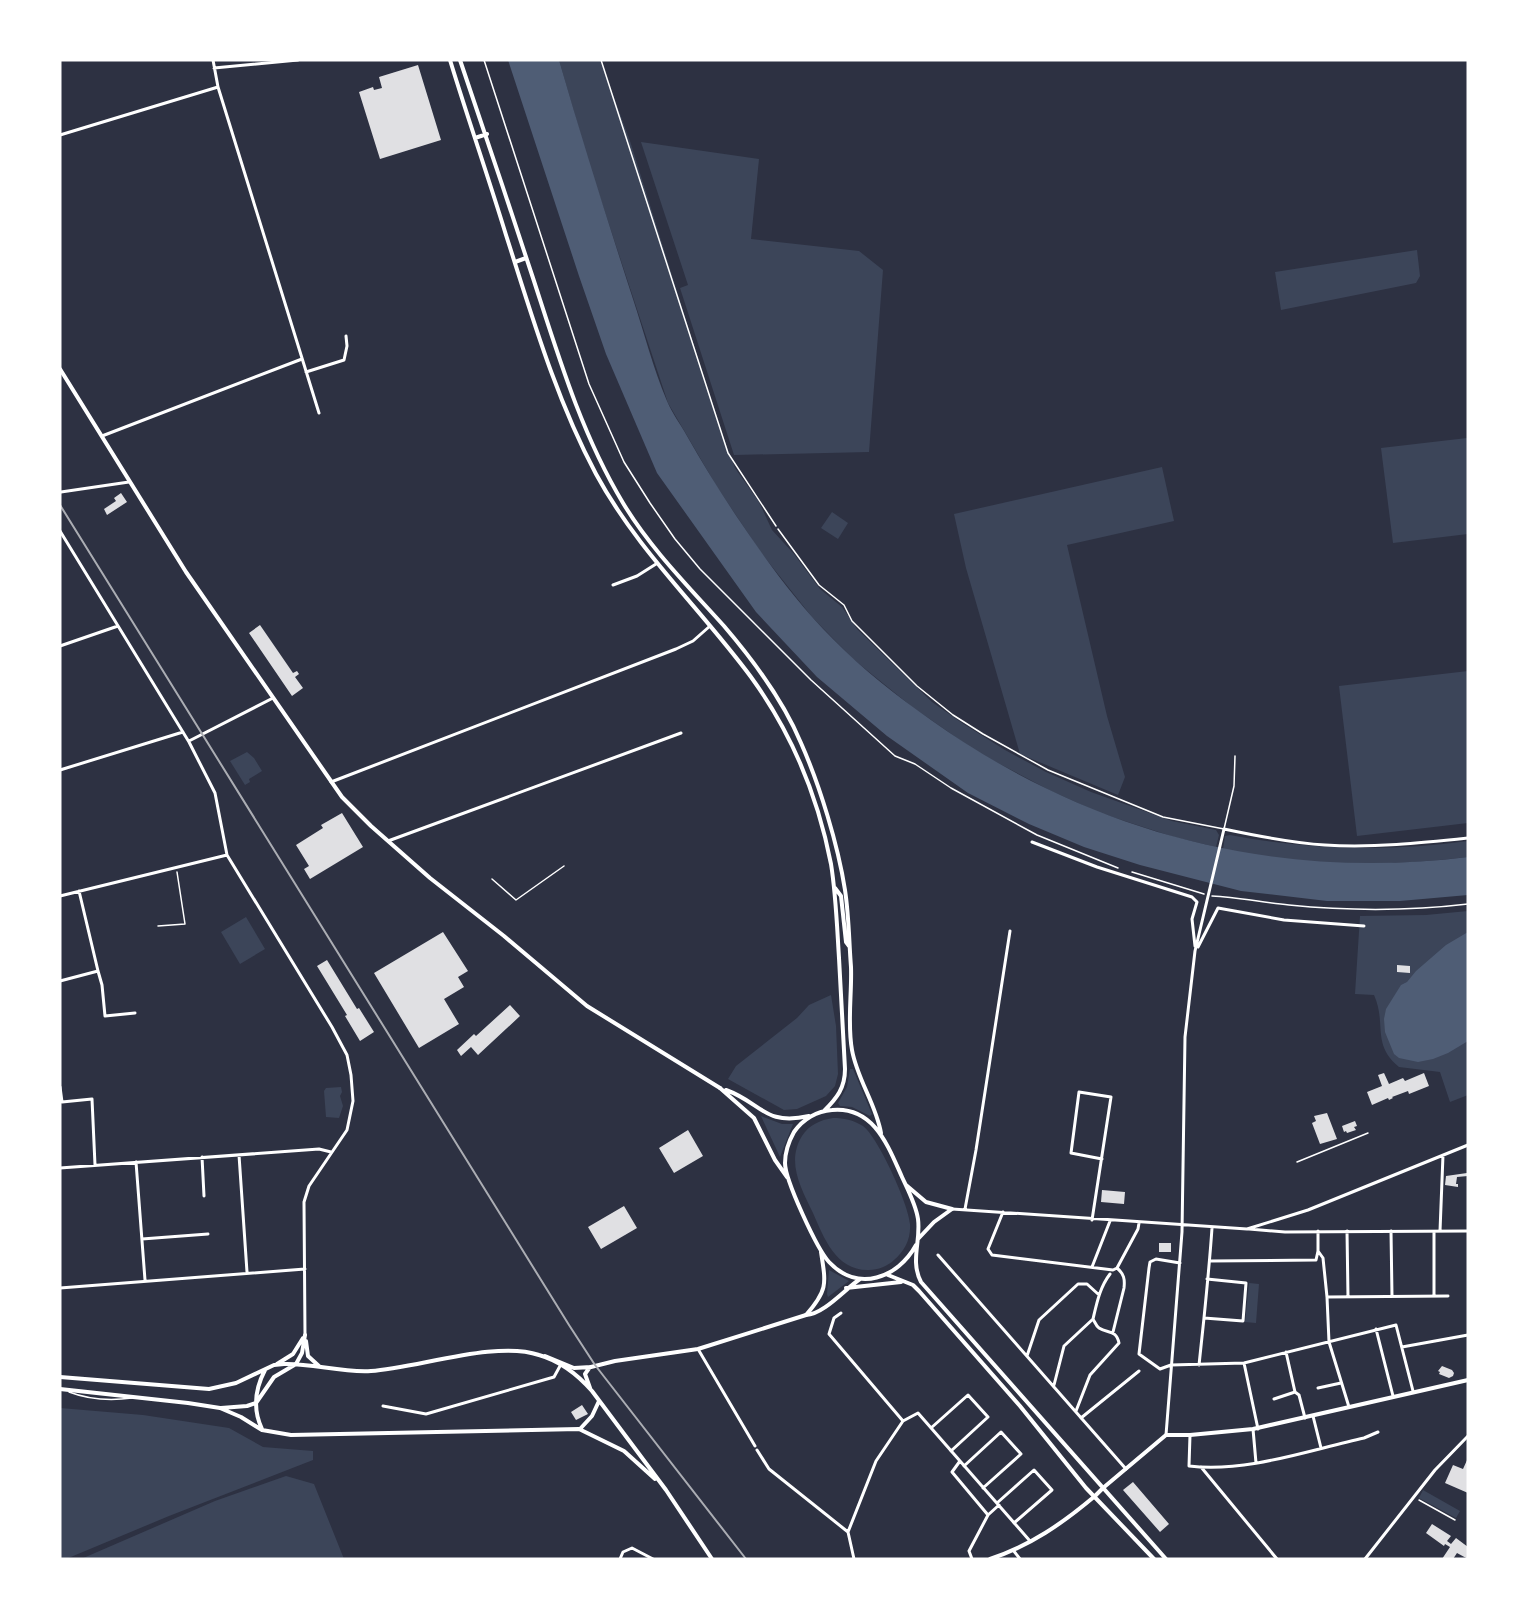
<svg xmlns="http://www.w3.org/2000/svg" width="1528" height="1619" viewBox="0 0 1528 1619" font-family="'Source Sans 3',sans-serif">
	<rect width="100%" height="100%" fill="#2d3142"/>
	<!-- green -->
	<path fill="#3c4559" d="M559,60H600L630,141L719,426L735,468L759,502L772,530L794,554L820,589L842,607L857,629L932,702L962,723L1005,750L1046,772L1091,792L1172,821L1216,830L1219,835L1216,847L1174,837L1100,813L1049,790L996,762L970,747L911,706L853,659L812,617L762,554L717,487L668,403L590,167Z
		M641,142L759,159L751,239L859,251L883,270L869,452L734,455L680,288L688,285Z
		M1417,250L1420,276L1416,283L1281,310L1275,272Z
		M1467,438L1468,534L1393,543L1381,448Z
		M1162,467L1174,521L1067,545L1107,716L1125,777L1118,795L1020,754L966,568L954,514Z
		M832,512L848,523L838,539L821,528Z
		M1468,671V823L1357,836L1339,686Z
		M247,752L254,758L262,771L249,779L250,782L245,785L230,761Z
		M1230,835C1307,850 1390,852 1468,841V857C1387,867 1303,866 1223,849L1225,836Z
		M1468,911V1095L1450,1102L1440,1072L1399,1067C1371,1044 1387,1024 1374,995L1355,994L1360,916L1426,915Z
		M246,917L265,949L240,964L221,932Z
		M831,995L836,1026L838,1074L835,1086L826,1096L797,1109L784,1110L728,1079L736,1066L797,1018L809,1005Z
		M850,1069H853L872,1114L870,1116L852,1107L840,1106L838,1103L847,1087Z
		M341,1087L342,1092L340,1096L343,1106L339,1118L326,1117L324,1091L326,1088Z
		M761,1116L782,1124H793L780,1157Z
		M833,1118C844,1118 853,1120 863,1126C878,1137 909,1205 910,1224C911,1238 905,1251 894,1260C888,1266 878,1270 869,1270C836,1271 824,1238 813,1213C801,1188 786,1162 802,1136C809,1125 820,1120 833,1118Z
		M829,1270L849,1281L828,1297L827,1294Z
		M1249,1283L1259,1284L1256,1323L1245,1322Z
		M60,1408L143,1415L229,1428L263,1447L313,1451V1460L169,1516L66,1559H60Z
		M286,1476L314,1484L344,1559H81L215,1501Z
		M1423,1490L1460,1511L1456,1518L1419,1498Z"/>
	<!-- water -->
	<path fill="#4f5d75" d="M508,60H559C582,140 607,219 633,299C644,332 653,368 667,401C672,413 681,425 687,436C703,464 719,490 737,517C766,560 796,602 833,639C862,669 897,696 931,720C1090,833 1275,881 1468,857V895L1400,901H1327L1241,891L1140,865L1084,847L1029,824L968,793L887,736L817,677L756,612L657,473L606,354L579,276Z
		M1468,932V1041L1448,1053L1433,1059L1418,1062L1399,1058L1394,1054L1385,1032L1384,1019L1386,1009L1401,985L1407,982L1416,971L1446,945Z"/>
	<!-- building -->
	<path fill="#e0e0e3" d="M418,65L441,140L380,159L359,92L373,87L374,90L382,88L379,77Z
		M121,493L127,502L107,515L104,509L116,501L114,498Z
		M260,625L293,673L297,671L299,674L295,677L303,688L292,696L249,633Z
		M342,813L363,847L310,879L304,869L309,866L296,845L323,828L321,825Z
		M443,932L468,971L458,977L464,987L444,999L459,1024L419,1048L374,973Z
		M327,960L357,1009L359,1008L374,1032L360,1041L345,1016L347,1015L317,966Z
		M1397,965L1410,966V973L1397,972Z
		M510,1005L520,1016L478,1055L471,1047L461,1056L457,1050L474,1034L476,1036Z
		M1384,1073L1389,1084L1403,1078L1405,1081L1424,1073L1429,1086L1409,1094L1408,1091L1392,1097L1393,1098L1389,1100L1388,1098L1372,1105L1367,1092L1382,1086L1378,1075Z
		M1327,1113L1337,1139L1320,1144L1312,1123L1316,1121L1314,1116Z
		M1355,1121L1357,1126L1354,1127L1356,1130L1347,1133L1346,1131L1344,1132L1342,1126Z
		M688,1130L703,1156L674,1173L659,1148Z
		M1467,1173L1468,1176L1457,1177L1456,1184H1458V1187L1445,1185L1446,1176Z
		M1102,1190L1125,1192L1124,1204L1101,1202Z
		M624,1206L637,1228L601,1249L588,1227Z
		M1159,1243H1171V1252H1159Z
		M1442,1366L1452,1370L1454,1373L1453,1376L1449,1378L1439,1374L1440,1372L1438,1371Z
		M582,1405L588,1414L576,1420L571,1412Z
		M1468,1458V1493L1445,1483L1453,1465L1463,1469Z
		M1133,1482L1169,1524L1160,1532L1123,1490Z
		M1432,1524L1451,1536L1447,1541L1451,1544L1456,1538L1468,1547V1559L1457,1553L1453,1559H1442L1450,1547L1445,1544L1444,1546L1426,1533Z"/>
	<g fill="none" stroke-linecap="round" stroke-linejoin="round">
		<!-- path -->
		<path stroke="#fff" stroke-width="1.5" d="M484,60L589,384L624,462L650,503L675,539L700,569L811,680L895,756L915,764L951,788L1037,835L1118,868
			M601,60L728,453L776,526
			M1132,872L1204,894
			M1212,896C1238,897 1264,903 1289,905C1349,911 1409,911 1468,904
			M158,926L185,924L177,872
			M1419,1500L1455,1520"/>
		<!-- service -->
		<path stroke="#fff" stroke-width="1.5" d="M778,529L819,585L844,605L852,621L917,686L953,715L983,734L1048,770L1163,817L1224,829L1234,786L1235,756
			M492,879L516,900L564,866
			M1297,1162L1368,1133
			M69,1392C90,1400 110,1401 132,1398"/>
		<!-- minor -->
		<path stroke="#fff" stroke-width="3" d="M213,60L218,87L319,413
			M214,68L298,60
			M60,135L218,87
			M306,372L344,360L347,346L346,336
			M102,436L302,359
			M61,492L129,482
			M60,531L189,742L215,793L227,855L332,1027L347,1055L351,1075L353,1101L347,1130L309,1186L304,1202L305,1335
			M613,585L637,576L656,564
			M60,646L118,626
			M189,741L273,698
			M60,770L183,732
			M331,782L676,649L693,641L710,626
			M388,841L681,733
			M1032,842L1097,867L1192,897L1197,902L1192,919L1195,946
			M60,896L227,855
			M1198,947L1218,908L1284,920L1364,926
			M98,971L102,985L105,1016L135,1013
			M60,981L98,971L79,891
			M60,1087L62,1102L92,1099L95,1165
			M239,1155L247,1272
			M202,1157L204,1196
			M136,1162L145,1280
			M60,1168L319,1149L331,1152
			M952,1209L1247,1229L1308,1210L1468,1145
			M965,1209L976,1150L1010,931
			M1003,1212L988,1249L992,1255L1113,1270L1117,1268C1124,1274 1125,1279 1124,1288L1113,1332
			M1092,1220L1111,1097L1079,1092L1071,1153L1102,1159
			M1249,1229L1285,1232L1468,1231
			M1318,1231V1251L1323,1258L1327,1297L1329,1342L1349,1407
			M1347,1231L1348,1297
			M1391,1231L1392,1296
			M1440,1231L1443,1155
			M1434,1232V1296
			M142,1239L208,1234
			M938,1255L1126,1469
			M1210,1261L1316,1260L1318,1251
			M1180,1263L1156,1259L1150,1262L1149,1268L1139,1354L1160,1369L1171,1365L1244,1363L1396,1325L1413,1391
			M1092,1267L1110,1221
			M1117,1268L1138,1229L1139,1223
			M1207,1279L1246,1283L1243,1321L1204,1318C1207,1288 1210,1258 1212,1228
			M60,1288L305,1269
			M1327,1297L1448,1296
			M841,1313L834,1318L829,1334L903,1421L918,1413L1030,1541
			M1376,1329L1393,1396
			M1402,1347L1468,1335
			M698,1349L755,1446
			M1286,1352L1295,1392L1299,1395L1305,1418
			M1027,1356L1039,1320L1078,1284H1087L1098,1294
			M1244,1363L1258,1429
			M1199,1365L1204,1318
			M1054,1385L1064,1346L1093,1319
			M1318,1388L1341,1383
			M1274,1399L1295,1392
			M383,1406L426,1414L554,1377L560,1366
			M1076,1411L1090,1375L1119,1343C1116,1329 1108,1334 1099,1328C1096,1326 1095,1322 1093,1319C1097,1302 1100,1287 1110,1274
			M1313,1416L1321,1448
			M1081,1418L1139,1371
			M931,1428L968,1395L988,1417L951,1451
			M1253,1429L1256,1463
			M1166,1435L1182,1232L1185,1037L1195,951L1224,829C1257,836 1291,843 1325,845C1372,848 1421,843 1468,838
			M1190,1435L1189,1466C1246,1473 1309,1450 1364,1438L1378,1432
			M757,1450L769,1469L848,1532
			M960,1461L952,1472L988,1515L969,1551L972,1559
			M964,1466L1001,1432L1021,1454L983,1488
			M1201,1467L1277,1559
			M997,1503L1034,1470L1052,1490L1014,1523
			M988,1515L999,1505
			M1013,1550L1020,1559
			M620,1559L623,1552L632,1548L653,1559
			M854,1559L848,1532L876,1461L903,1421
			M1365,1559L1435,1470L1468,1436"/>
		<!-- tertiary -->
		<path stroke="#fff" stroke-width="4" d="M60,369L186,572L342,797L371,826L430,878L504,936L587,1006L720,1088
			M306,1341L308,1356L320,1367
			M545,1356L574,1368L591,1367L615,1361L698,1349L806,1315
			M277,1364L293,1354L303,1338
			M590,1367L585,1374L590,1388
			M60,1377L209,1389L236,1383L274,1365L284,1364C312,1363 342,1373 371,1371C417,1368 497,1340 539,1355C560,1361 578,1375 592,1391L666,1490L712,1559
			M60,1389L188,1403L220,1408L241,1417L262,1430L291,1435L579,1429L624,1451L655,1479
			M221,1408L247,1406L256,1403L274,1377L296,1364L302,1353L305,1335
			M262,1429C253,1410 255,1389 265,1370
			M580,1429L592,1416L599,1401
			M1103,1488L1166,1435H1190L1253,1429L1468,1380
			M990,1559C1030,1546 1063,1523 1095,1496"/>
		<!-- secondary -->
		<path stroke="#fff" stroke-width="4" d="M450,60C468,119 488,176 506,235C532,316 556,399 596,474C637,550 700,608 751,677C791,732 818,797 831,864C836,895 837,927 839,958C841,995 843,1032 845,1069C845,1088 837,1098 824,1111
			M460,60C485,133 509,205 533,278C558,355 581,433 623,503C650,548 688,586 724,626C754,661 783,700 801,743C820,786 838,845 845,890C849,916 849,942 851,967C852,994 847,1023 852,1050C857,1079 876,1104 881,1133
			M475,138L487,134
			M515,262L526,258
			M835,888L841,896L846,942L849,946
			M720,1088L754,1118L775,1160L787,1177
			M726,1090C762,1103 764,1126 809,1116
			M906,1185L926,1202L952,1209
			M918,1239L934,1222L952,1209
			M916,1245C898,1278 858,1293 829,1262C817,1249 785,1180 785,1163C785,1152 789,1141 794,1132C803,1119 817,1111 832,1110C874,1106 888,1146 902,1177C908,1190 916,1205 918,1219C921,1241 910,1261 921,1282L1166,1559
			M888,1275L913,1285L919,1291L1020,1406L1086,1488L1154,1559
			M846,1288L901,1282
			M806,1315C828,1290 826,1284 821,1252
			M806,1315C824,1314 845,1289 860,1279
			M1095,1496L1103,1488"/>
		<!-- rail -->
		<path stroke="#abadb3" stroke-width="2" d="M60,505L569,1325L595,1365L746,1559"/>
	</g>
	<!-- border -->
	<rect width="1528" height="1619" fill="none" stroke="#ffffff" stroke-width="123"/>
</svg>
